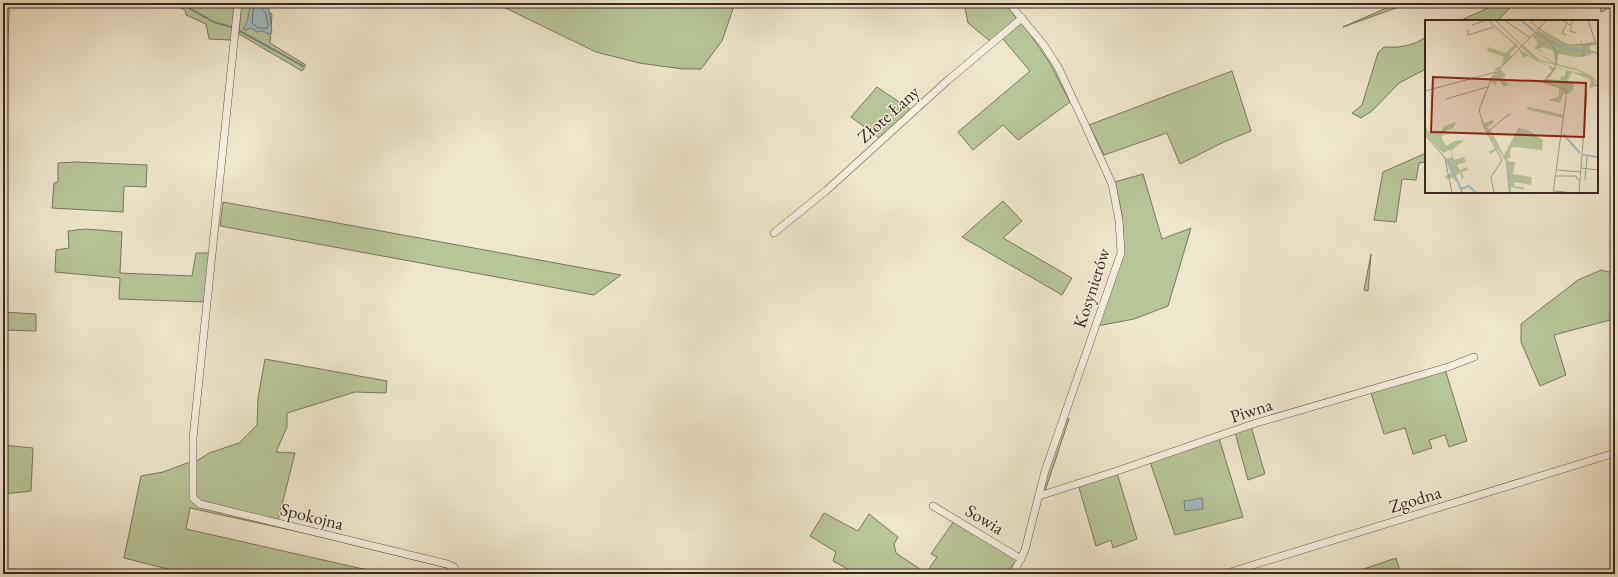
<svg xmlns="http://www.w3.org/2000/svg" width="1618" height="577" viewBox="0 0 1618 577" font-family="'EB Garamond',serif">
	<rect width="100%" height="100%" fill="#efe7cc"/>
	<filter id="stains"><feTurbulence type="fractalNoise" baseFrequency=".005" numOctaves="4"/><feColorMatrix values="0 0 0 0 .2 0 0 0 0 .09 0 0 0 0 .02 0 0 0 .5 -.17"/></filter>
	<radialGradient id="worn" r=".72"><stop offset=".6" stop-color="#630" stop-opacity="0"/><stop offset="1" stop-color="#630" stop-opacity=".3"/></radialGradient>
	<!-- green -->
	<path fill="#b7c699" stroke="#79765c" d="M169,3H235L231,40L209,39L206,24L186,15L185,10Z
		M241,3H257L272,14L270,43L306,65L302,71L239,34Z
		M495,3H735L722,41L701,69H683L639,63L596,52Z
		M964,3H1004L1018,20L991,42L968,23Z
		M1398,3H1410L1343,27Z
		M1495,3H1522L1510,8L1497,21H1459L1495,5Z
		M1599,3H1615V5L1601,12Z
		M1022,22L1051,65L1070,102L1018,140L1003,125L973,150L958,132L1030,71L1002,38Z
		M1426,37V69L1399,83L1372,111L1361,118L1352,113L1362,105L1378,53L1384,47C1401,48 1412,46 1426,37Z
		M1232,71L1251,131L1224,142L1180,164L1167,133L1104,155L1089,125Z
		M877,87L911,110L881,139L851,117Z
		M1426,153V162L1419,163L1416,180L1402,179L1396,222L1374,220L1383,172Z
		M76,162L147,165L146,187L124,186L123,212L52,208L54,183L58,182V163Z
		M1143,174L1162,239L1191,228L1168,306L1134,319L1097,326L1123,235L1122,215L1115,182Z
		M1003,201L1022,221L1003,238L1072,278L1062,295L962,237Z
		M223,202L621,275L594,295L220,226Z
		M86,229L122,232L120,273L192,276L196,253H209L205,302L119,299L120,278L55,272L56,250L69,248L68,231Z
		M1371,254L1368,291L1364,290Z
		M1601,270L1613,273L1610,320L1554,335L1566,375L1540,386L1521,342V324L1578,280Z
		M3,312L36,314V331L3,330Z
		M265,359L387,381L386,393L355,392L287,413V427L276,452L295,453L278,521L200,502L194,495L195,462L209,453L239,443L257,425L258,398Z
		M1445,369L1467,441L1449,447L1445,435L1429,440L1432,448L1413,454L1405,428L1384,434L1371,393Z
		M1065,418L1069,419L1045,491L1041,493Z
		M1251,426L1265,474L1248,480L1235,432Z
		M1219,438L1243,517L1175,535L1150,462Z
		M3,445L33,448L31,491L3,494Z
		M190,462L192,502L451,567L453,574H447L448,568L304,533L190,508L186,529L385,574H188L124,558L141,476L163,472Z
		M1117,473L1137,539L1113,548L1111,540L1096,546L1078,484Z
		M824,513L858,531L869,514L898,537L894,544L896,553L926,573L937,557L931,554L954,521L1018,559L1005,574H857L833,561L836,552L810,536Z
		M1396,558L1401,574H1359L1358,571Z"/>
	<!-- water -->
	<path fill="#9fbdc2" stroke="#778180" d="M252,3H262L269,9L272,33L268,34L263,31L257,32L251,28L245,30L243,29C250,21 247,12 252,3Z
		M1202,498L1203,509L1185,511L1184,501Z"/>
	<g fill="none" stroke-linecap="round" stroke-linejoin="round">
		<!-- shore -->
		<path stroke="#6d7270" stroke-width="1" d="M254,3L252,23L258,28H267L268,25L265,12L260,7L259,3"/>
		<!-- stream -->
		<path stroke="#778180" stroke-width="2" d="M180,3L214,22L231,27
			M238,30L303,66"/>
		<defs>
			<path id="street" d="M238,3L193,438V498L200,504L447,564L454,567L457,574
				M1009,3L1043,44L1058,67L1087,129L1112,184L1119,220L1121,253L1045,471L1025,550L1013,574
				M3,61L6,3
				M774,233L827,190L947,81L1022,18
				M1039,496L1117,471L1253,424L1448,367L1474,357
				M933,506L1021,559
				M1224,574L1615,453"/>
		</defs>
		<!-- street casing -->
		<use href="#street" stroke="#68574a" stroke-width="8"/>
		<!-- street -->
		<use href="#street" stroke="#f5efde" stroke-width="7"/>
	</g>
	<g text-anchor="middle" dominant-baseline="central" stroke-width="3" stroke-linejoin="round" paint-order="stroke">
		<!-- street labels -->
		<g font-size="18" fill="#3b271e" stroke="#f5efde">
			<text transform="translate(888 114) rotate(-42)">Złote Łany</text>
			<text transform="translate(1091 288) rotate(-72)">Kosynierów</text>
			<text transform="translate(1251 410) rotate(-18)">Piwna</text>
			<text transform="translate(1415 499) rotate(-17)">Zgodna</text>
			<text transform="translate(312 516) rotate(14)">Spokojna</text>
			<text transform="translate(985 519) rotate(31)">Sowia</text>
		</g>
	</g>
	<!-- overview -->
	<g transform="translate(1425 20)">
		<rect width="173" height="173" fill="#efe7cc"/>
		<path d="M114,10L143,26L156,24V21L157,20V24L169,21L171,25L165,26V30L173,33L166,31V35L152,37L133,34L132,44L150,48L167,56L173,63L154,51L118,42L109,38L96,27L98,25L114,39L129,44L108,30L130,43L131,40L109,28L113,24L108,16ZM119,27L128,31L130,40L113,29ZM90,24L92,26L84,34L87,36L83,40L81,38L82,42L71,51L68,52L71,50L70,48L77,46L79,37L62,31L63,27L81,33ZM94,29L117,43L130,48V47L154,53L159,54L167,59L173,66L164,68L166,60L147,52L142,62L149,64L147,72L138,75L135,83L123,80L133,77L134,74V67L118,62L127,51L123,46L115,43L103,36L98,38ZM131,48L141,50L139,57L136,56L135,60L120,59L125,57ZM75,49L81,55L77,59L84,64L82,66H78L73,60L70,65L64,61ZM104,87L139,95L138,98L101,89ZM67,100L69,102L62,107L67,112L79,136L93,108L103,110L118,120L117,130L88,127L85,129V138H82L83,141L90,142L88,154L107,157L106,165L89,162L90,166L99,167V170L85,167L84,173L81,142L73,129L65,134L64,131L72,128L64,115L61,116L63,113L67,118L58,104ZM31,102L28,108L18,112L17,115L32,110L16,117L21,126L29,121L39,120L26,131L29,140L39,137L41,142L32,145L35,150L42,147L43,150L37,152L39,158L36,159V153L29,156L36,166L38,171L35,173V166L28,158L21,159L20,156L26,153L19,136L22,139L27,137L25,130L18,133L0,115V106L4,112L14,113L20,106Z" fill="#b7c699" fill-rule="evenodd"/>
		<path fill="none" stroke="#9fbdc2" stroke-width="2" d="M96,0L109,11M125,21L137,27L158,31M160,31L173,33M138,114L155,133M158,135L173,137M22,139L36,169L44,166L51,173M82,143L85,173"/>
		<path fill="none" stroke="#a79a86" stroke-width="1" d="M63,0L95,29M70,0L97,26M79,0L105,18M104,0L113,8L142,25L173,24M137,0L145,5L149,0M163,0L171,24M47,5L63,0M147,5L145,11L151,13M43,10V15L69,7M110,12L123,20L132,33L130,48L118,62L142,70L128,173M141,15L137,13L142,3M155,36H159V25M0,71L71,52M21,79L62,67M62,112L86,93M0,115L20,138L27,173M156,148L173,150M132,150L156,152M131,156H151L152,159L155,160M160,160L162,137M129,171L141,172M69,173L66,157L77,140L59,107L54,90L67,57L122,0M154,173L162,71"/>
		<path fill="#8f2418" fill-opacity="0.15" stroke="#8f2418" stroke-width="2" d="M8,57L161,63L159,117L6,112Z"/>
		<rect width="173" height="173" fill="none" stroke="#3b271e" stroke-width="2"/>
	</g>
	<!-- margin -->
	<rect width="1618" height="577" fill="none" stroke="#efe7cc" stroke-width="16"/>
	<rect x="4" y="4" width="1610" height="569" fill="none" stroke="#3b271e" stroke-width="2"/>
	<rect x="8" y="8" width="1602" height="561" fill="none" stroke="#3b271e"/>
	<rect width="100%" height="100%" filter="url(#stains)"/>
	<rect width="100%" height="100%" fill="url(#worn)"/>
</svg>
